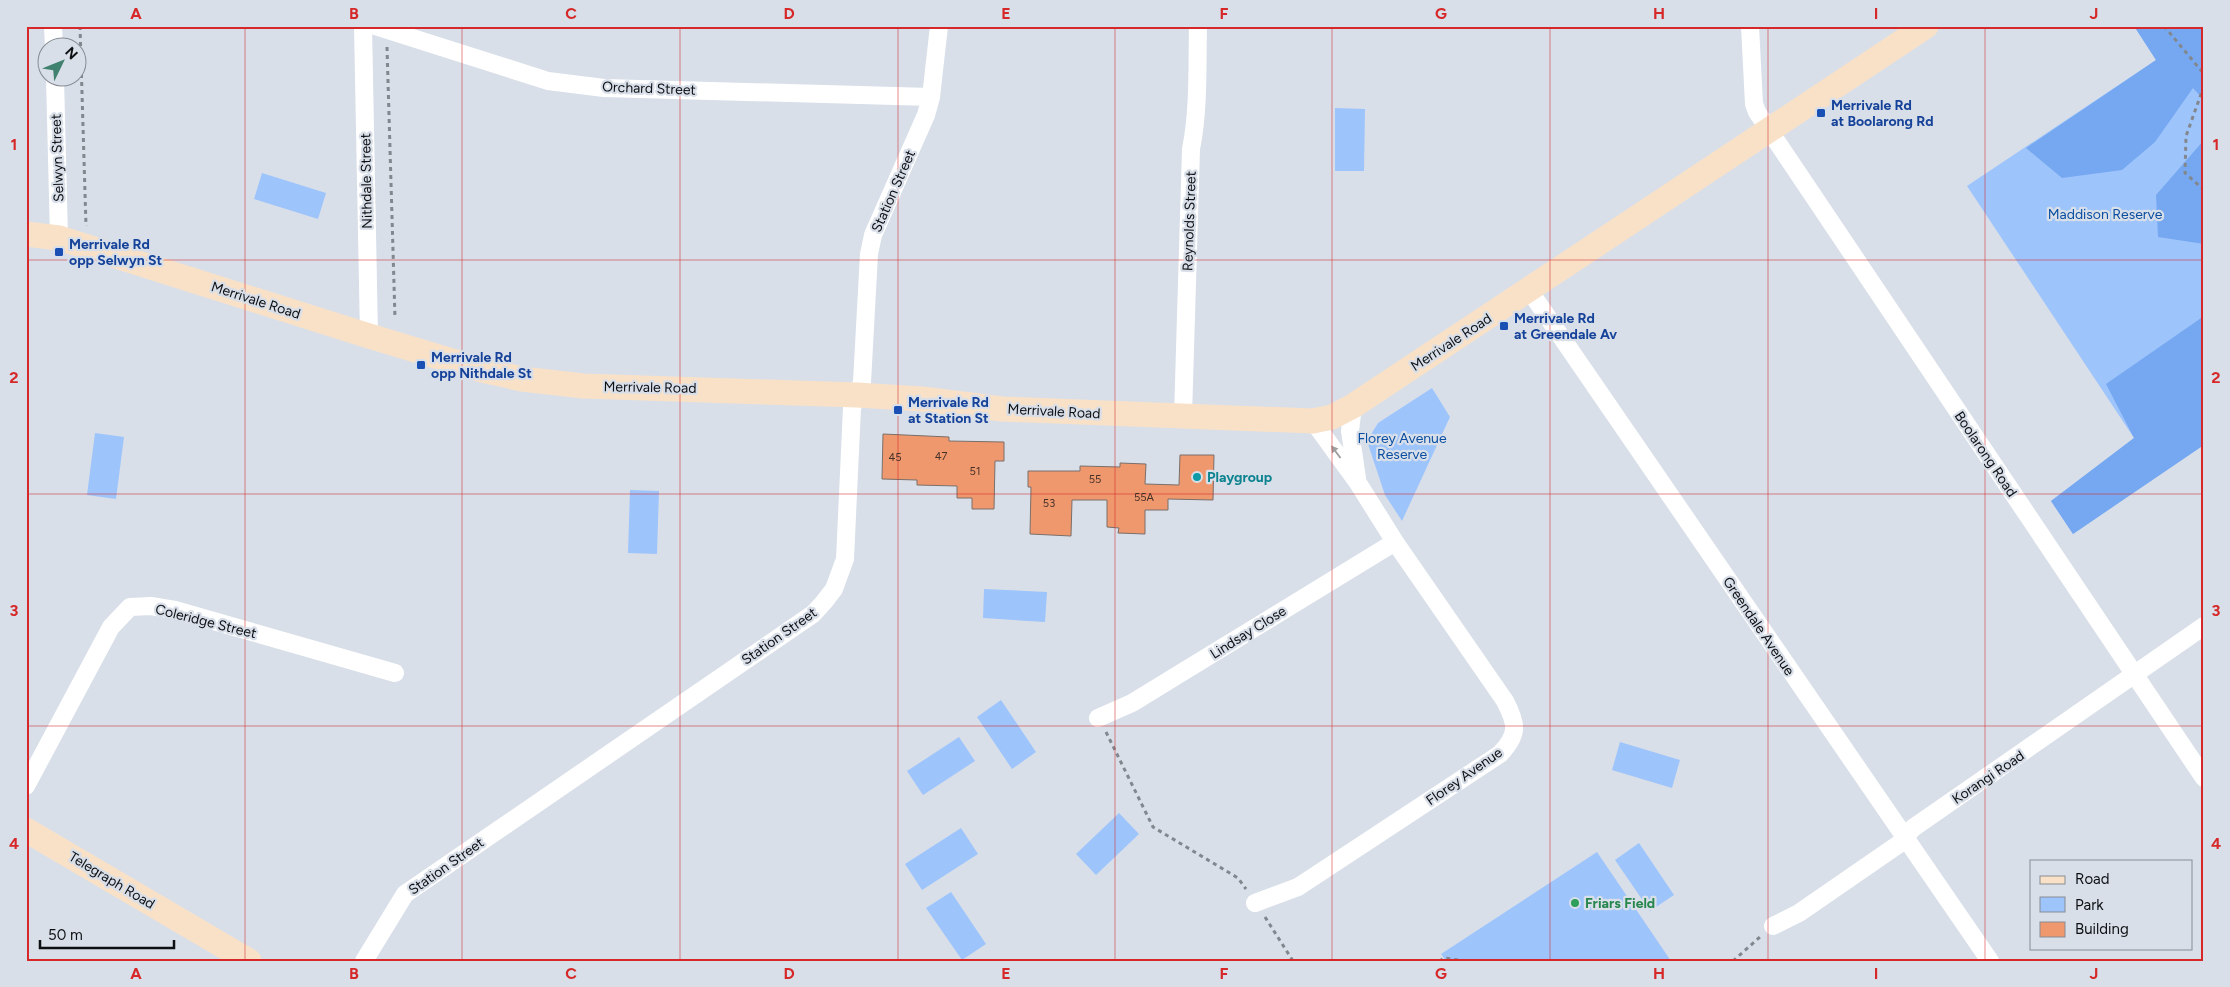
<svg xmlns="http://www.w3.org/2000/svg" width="2230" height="987" viewBox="0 0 2230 987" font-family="Figtree,sans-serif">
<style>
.green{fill:#9ec4fc}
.forest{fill:#75a8f0}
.building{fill:#ef986d;stroke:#7a6f6a}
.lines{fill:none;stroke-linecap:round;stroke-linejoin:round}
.path{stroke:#82878e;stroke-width:3;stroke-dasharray:4 4;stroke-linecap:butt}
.street{stroke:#fff;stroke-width:18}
.secondary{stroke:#f9e1c8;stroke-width:25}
.oneway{fill:#9e9fa0}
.grid{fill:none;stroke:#d62828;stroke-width:1;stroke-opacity:0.55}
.transit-dot{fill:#1a4fb4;stroke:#d8dfe9;stroke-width:2}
.culture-dot{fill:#0f9aa8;stroke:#d8dfe9;stroke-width:2}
.leisure-dot{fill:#2e9e5b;stroke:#d8dfe9;stroke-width:2}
.labels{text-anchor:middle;stroke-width:4.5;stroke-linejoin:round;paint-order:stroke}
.number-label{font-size:11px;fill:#463129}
.street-label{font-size:14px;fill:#0d0f12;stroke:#d8dfe9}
.transit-label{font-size:14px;font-weight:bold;fill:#164399;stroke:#d8dfe9;text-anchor:start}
.park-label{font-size:14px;fill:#0a4ea1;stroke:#d8dfe9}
.culture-label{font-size:14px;font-weight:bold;fill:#0d838f;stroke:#d8dfe9;text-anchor:start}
.leisure-label{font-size:14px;font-weight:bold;fill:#27864d;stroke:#d8dfe9;text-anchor:start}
.neatline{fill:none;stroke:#d62828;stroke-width:2}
.grid-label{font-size:16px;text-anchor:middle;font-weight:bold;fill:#d62828}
</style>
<rect width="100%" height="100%" fill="#d8dfe9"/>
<path class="green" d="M2134 26H2204V444L2073 534 2051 501 2134 438 1967 186 2156 60Z
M1335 108 1365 109 1364 171H1335Z
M262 173 326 193 318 219 254 199Z
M1432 388 1450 417 1402 521 1385 495 1367 441 1378 423Z
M95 433 124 437 116 499 87 495Z
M630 490 659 491 657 554 628 553Z
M984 589 1047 592 1045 622 983 618Z
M1001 700 1036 752 1012 769 977 717Z
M959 737 975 761 923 795 907 771Z
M1620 742 1680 760 1672 788 1612 770Z
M1119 813 1139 834 1096 875 1076 854Z
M961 828 978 854 922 890 905 864Z
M1639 843 1674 895 1650 911 1615 860Z
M1597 852 1671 961H1446L1441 954Z
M951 892 986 944 962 960 926 908Z"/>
<path class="forest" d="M2134 26H2204V100L2193 88 2155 142 2122 170 2062 178 2026 148 2156 60Z
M2204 140V244L2158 237 2156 195Z
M2204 316V445L2073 534 2051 501 2134 438 2106 384Z"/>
<path class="building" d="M883 434 949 437V441L1004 442V461H995L994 509H972V498H957V486L917 485V480L882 479Z
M1180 455H1214L1213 500 1168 499V510H1145V534L1118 533 1119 528 1107 527V500H1072L1071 536 1030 534 1031 487H1028V471H1080V466L1120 467V463L1146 464 1145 484 1179 485Z"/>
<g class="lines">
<path class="path" d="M80 26 86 226
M2164 26 2204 74
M387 47 395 318
M2204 86 2186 136 2185 173 2204 190
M1106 732 1153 827 1238 878 1246 889
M1265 917 1293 961
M1439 961 1445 958 1465 961
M1733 961 1761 936"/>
<path class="street" d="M53 26 54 48
M363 26 369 336
M375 26 548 81 604 88 931 97
M1750 26 1754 104 1757 112 2204 778
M55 78 59 238
M1529 290 1990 961
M1353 406 1350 431 1357 478
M1183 416 1191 149C1199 109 1197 67 1198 26
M1098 718 1132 703 1395 542
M26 786 111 627 130 607 151 606 175 610 395 673
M1255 903 1298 887 1500 754C1519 734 1517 724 1505 701L1395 542 1358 483 1313 421
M1773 926 1799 913 1899 844 1913 828 2204 626
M364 961 405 894 813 614 824 602 834 589 845 559 852 408 862 382 869 254 873 235 926 115 931 97 939 26"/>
<path class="secondary" d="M26 234 59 238 369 336 482 370 522 379 583 386 857 395 922 399 1002 409 1313 421 1332 417 1353 406 1926 26
M26 830 249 961"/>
</g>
<defs><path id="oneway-solid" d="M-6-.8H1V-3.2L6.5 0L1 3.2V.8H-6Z" transform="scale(1.25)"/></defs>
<use class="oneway" href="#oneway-solid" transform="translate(1336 452) rotate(-127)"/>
<path class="grid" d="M245 26V961M462 26V961M680 26V961M898 26V961M1115 26V961M1332 26V961M1550 26V961M1768 26V961M1985 26V961M26 260H2204M26 494H2204M26 726H2204"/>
<g class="transit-dot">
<rect x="1816" y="108" width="10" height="10" rx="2.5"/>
<rect x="54" y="247" width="10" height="10" rx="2.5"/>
<rect x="1499" y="321" width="10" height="10" rx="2.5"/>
<rect x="416" y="360" width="10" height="10" rx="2.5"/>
<rect x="893" y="405" width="10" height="10" rx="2.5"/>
</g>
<circle class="culture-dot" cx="1197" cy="477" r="5"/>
<circle class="leisure-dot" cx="1575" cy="903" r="5"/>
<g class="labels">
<g class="number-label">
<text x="941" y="460">47</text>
<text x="895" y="461">45</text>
<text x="975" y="475">51</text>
<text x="1095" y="483">55</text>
<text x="1144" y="501">55A</text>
<text x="1049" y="507">53</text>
</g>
<g class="street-label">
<text transform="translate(649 88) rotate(2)" y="5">Orchard Street</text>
<text transform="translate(57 158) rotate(-92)" y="5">Selwyn Street</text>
<text transform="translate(366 181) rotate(-91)" y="5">Nithdale Street</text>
<text transform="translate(893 191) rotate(-66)" y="5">Station Street</text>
<text transform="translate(1189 221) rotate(-88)" y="5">Reynolds Street</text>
<text transform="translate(256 300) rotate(18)" y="5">Merrivale Road</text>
<text transform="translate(1451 342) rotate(-33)" y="5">Merrivale Road</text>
<text transform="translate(650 387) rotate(1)" y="5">Merrivale Road</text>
<text transform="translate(1054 411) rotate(3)" y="5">Merrivale Road</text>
<text transform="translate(1986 454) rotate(56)" y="5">Boolarong Road</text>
<text transform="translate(206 621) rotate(14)" y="5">Coleridge Street</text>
<text transform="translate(1759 626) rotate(56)" y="5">Greendale Avenue</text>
<text transform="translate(1248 632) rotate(-32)" y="5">Lindsay Close</text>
<text transform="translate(779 636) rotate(-35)" y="5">Station Street</text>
<text transform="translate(1464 776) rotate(-35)" y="5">Florey Avenue</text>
<text transform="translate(1988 777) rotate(-34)" y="5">Korangi Road</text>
<text transform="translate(446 866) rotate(-35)" y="5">Station Street</text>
<text transform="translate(112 880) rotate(31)" y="5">Telegraph Road</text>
</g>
<g class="transit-label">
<text x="1831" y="110">Merrivale Rd<tspan x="1831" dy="16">at Boolarong Rd</tspan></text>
<text x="69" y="249">Merrivale Rd<tspan x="69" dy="16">opp Selwyn St</tspan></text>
<text x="1514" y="323">Merrivale Rd<tspan x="1514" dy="16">at Greendale Av</tspan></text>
<text x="431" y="362">Merrivale Rd<tspan x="431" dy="16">opp Nithdale St</tspan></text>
<text x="908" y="407">Merrivale Rd<tspan x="908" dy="16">at Station St</tspan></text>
</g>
<g class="park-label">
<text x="2105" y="219">Maddison Reserve</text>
<text x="1402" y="443">Florey Avenue<tspan x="1402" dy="16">Reserve</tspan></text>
</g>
<g class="culture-label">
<text x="1207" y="482">Playgroup</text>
</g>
<g class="leisure-label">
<text x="1585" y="908">Friars Field</text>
</g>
</g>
<rect width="2230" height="987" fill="none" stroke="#d8dfe9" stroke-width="55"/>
<rect x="2030" y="860" width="162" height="90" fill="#d8dfe9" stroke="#878c93"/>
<rect x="2040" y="876" width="25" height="8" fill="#f9e1c8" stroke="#878c93"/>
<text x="2075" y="884" font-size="15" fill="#0d0f12">Road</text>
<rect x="2040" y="897" width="25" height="15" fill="#9ec4fc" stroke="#878c93"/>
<text x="2075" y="910" font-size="15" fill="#0d0f12">Park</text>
<rect x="2040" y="922" width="25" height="15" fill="#ef986d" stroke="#878c93"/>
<text x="2075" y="934" font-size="15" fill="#0d0f12">Building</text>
<g transform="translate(62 62) rotate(47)"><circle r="24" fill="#d8dfe9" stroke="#878c93"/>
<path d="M0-4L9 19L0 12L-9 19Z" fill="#41816f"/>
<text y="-8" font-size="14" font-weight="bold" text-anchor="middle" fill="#0d0f12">N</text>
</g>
<path d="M40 940v8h134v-8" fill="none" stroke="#0d0f12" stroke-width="2.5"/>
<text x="48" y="940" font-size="15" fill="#0d0f12" stroke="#d8dfe9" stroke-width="4" paint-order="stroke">50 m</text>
<rect x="28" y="28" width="2174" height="932" class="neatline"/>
<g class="grid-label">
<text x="136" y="19">A</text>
<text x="354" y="19">B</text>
<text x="571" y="19">C</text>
<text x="789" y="19">D</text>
<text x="1006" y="19">E</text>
<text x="1224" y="19">F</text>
<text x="1441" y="19">G</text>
<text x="1659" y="19">H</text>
<text x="1876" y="19">I</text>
<text x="2094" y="19">J</text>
<text x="14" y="150">1</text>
<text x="2216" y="150">1</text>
<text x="14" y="383">2</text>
<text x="2216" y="383">2</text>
<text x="14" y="616">3</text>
<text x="2216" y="616">3</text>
<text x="14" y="849">4</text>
<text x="2216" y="849">4</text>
<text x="136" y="979">A</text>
<text x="354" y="979">B</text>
<text x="571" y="979">C</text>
<text x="789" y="979">D</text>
<text x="1006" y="979">E</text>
<text x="1224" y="979">F</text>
<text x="1441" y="979">G</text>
<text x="1659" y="979">H</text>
<text x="1876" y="979">I</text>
<text x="2094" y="979">J</text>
</g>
</svg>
